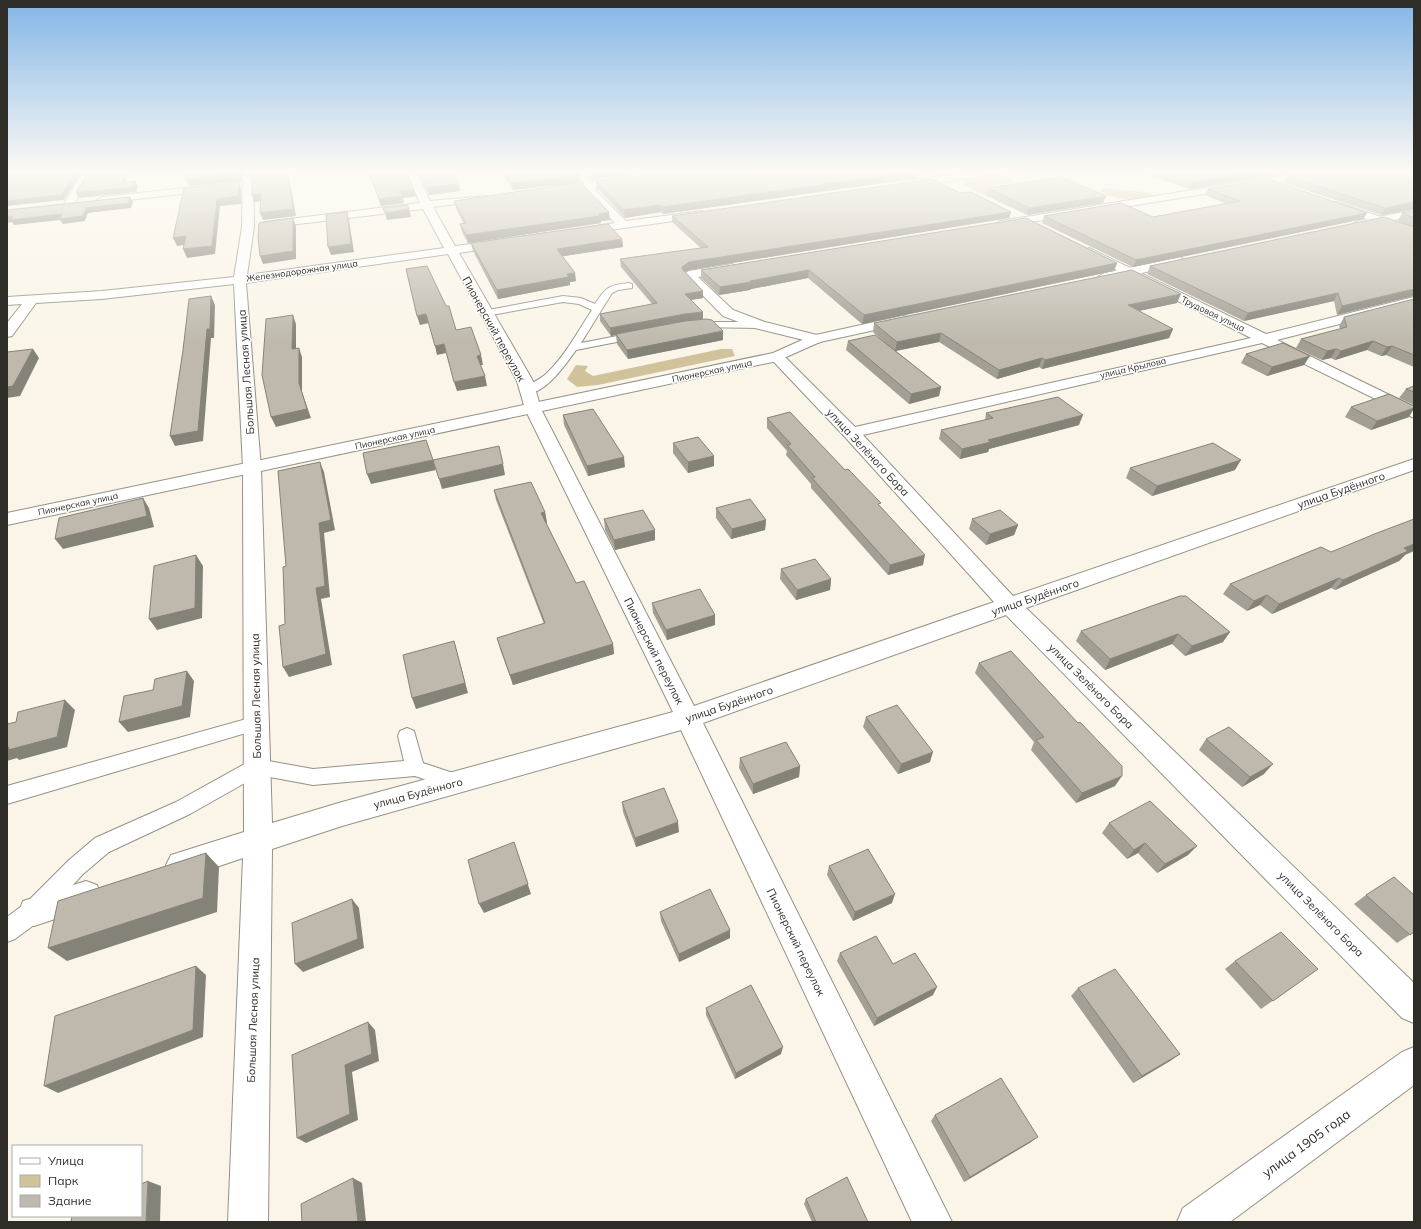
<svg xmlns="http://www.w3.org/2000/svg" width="1421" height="1229" viewBox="0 0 1421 1229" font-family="Mulish,sans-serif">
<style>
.green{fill:#d0c39c}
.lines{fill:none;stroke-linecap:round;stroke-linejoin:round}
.service-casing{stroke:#959185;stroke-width:2}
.minor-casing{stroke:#959185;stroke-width:2}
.tertiary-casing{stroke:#959185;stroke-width:2}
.service{fill:#fff;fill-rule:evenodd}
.minor{fill:#fff;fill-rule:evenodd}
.tertiary{fill:#fff;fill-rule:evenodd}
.wall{fill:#a39f94}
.shaded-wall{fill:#858278}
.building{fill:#beb9ac;stroke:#858278}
.labels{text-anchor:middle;stroke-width:3;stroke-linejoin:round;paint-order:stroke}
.far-street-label{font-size:9px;fill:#2f2d28;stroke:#fff}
.street-label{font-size:11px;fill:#2f2d28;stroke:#fff}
.near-street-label{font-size:13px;fill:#2f2d28;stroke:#fff}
</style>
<rect width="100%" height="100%" fill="#faf5e8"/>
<path class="green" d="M1000 176 1012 179 1013 182 992 186 991 189 1014 207H1009L964 185V182L971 179Z
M1102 188 1144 192 1155 196C1137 199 1115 202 1100 191Z
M721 349H732L735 356 598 385 577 387 567 379 576 365 588 366 585 371 593 376Z"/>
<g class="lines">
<defs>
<path id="service" d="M629 283 632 284V288L618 290 612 293 581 343 638 332 642 333 643 335 642 337 576 350C566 364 543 398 523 393L521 391C525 386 540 380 547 373 565 356 578 331 592 310L579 304 563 302 486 316 481 313 483 311 563 296 581 298 595 304C606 287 609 285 629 283Z
M696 322H760L765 325 760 328 692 327 691 325 692 323Z
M257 716 263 718 266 723 263 728 7 804V786Z
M407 728 414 731 423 763 462 776 465 782 462 788 455 790 415 776 313 785 259 775 190 814 109 852 83 874 42 919 15 939 7 942V917L26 903 69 860 95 838 176 802 250 761 257 759 313 769 404 761 398 736 400 731Z"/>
<path id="minor" d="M83 171H93L73 206H65L64 204Z
M243 171H253L254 227 247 275 444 248 423 209 265 228 259 225 265 222 420 203 406 171H416L430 201 487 196 488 198 487 200 483 201 433 207 455 246 502 240 508 243 502 246 459 253 533 381 541 409 694 706 994 602 845 437 772 360 770 357 772 354H782L855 427 1251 338 1085 254 1083 252 1089 248 1266 334 1414 297V305L1277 340 1414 407V418L1262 343 863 435 1013 596 1414 459V470L1026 608 1414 983V1023L1402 1018 1006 615 703 723 952 1222H912L681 730 342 826 272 849 268 1222H228L243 858 181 879 171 875 166 865 171 855 244 832 243 468 234 284 102 299 36 303 12 336 7 337V323L22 304 7 305V297L102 291 234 277 242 227ZM448 254 517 381 525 409 673 712 342 802 272 823 261 468 246 283Z
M572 171H582L593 181 629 178 631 180 629 182 596 187 595 190 626 221 702 211 707 214 702 217 581 234 577 233 575 231 577 229 615 223 586 192 585 188 551 191 550 189 551 187 583 182Z
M980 171H1005L1000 174 906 187 901 184 906 181Z
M1310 171H1332L1327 174 1000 227 995 224 1000 221Z
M213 185 217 186 218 188 217 190 102 203 97 200 102 197Z
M1336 202 1414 228V235L1332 207 1331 205 1332 203Z
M732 264 738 268 736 271 698 277 733 310 765 322 821 336 823 339 821 342 816 343 755 328 723 316 683 275 689 271Z
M86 881 97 885 101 895 97 905 34 926 23 921 19 911 23 901Z
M1414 1047V1085L1230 1222H1177L1183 1208 1402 1052Z"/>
<path id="tertiary" d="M1414 210V216L1358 227 1353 224 1358 221Z
M1180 257 1186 261 1184 264 1104 281 1098 277 1104 273Z
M902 316 907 317 909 320 907 323 820 342 777 361 7 525V513L773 353 811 336Z"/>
</defs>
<use href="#service" class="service-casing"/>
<use href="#minor" class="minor-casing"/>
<use href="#tertiary" class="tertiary-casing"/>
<use href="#service" class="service"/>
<use href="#minor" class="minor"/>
<use href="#tertiary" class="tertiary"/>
</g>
<path class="wall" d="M368 171H406L414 189 416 196 403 198 404 203 381 206Z
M418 171H451L459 184 460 191 429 195Z
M501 171H575L579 175 580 182 513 190Z
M584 171H667L594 179Z
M1148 171H1302L1189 189 1147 174Z
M1414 171V209L1381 215 1284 183 1287 176Z
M918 178 663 214 661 212 625 218 597 188 596 181Z
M584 186 610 220 601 221V223L468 243 462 232 460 224H464L456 208 454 201Z
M988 188 1103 203 1027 215 986 195Z
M1208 189 1367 213 1363 219 1133 267 1042 223 1044 216 1153 217 1227 204 1205 195Z
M960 193 1011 212 1009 218 689 270 685 272 703 291V298L691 300 703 320 723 340 628 359 617 344 616 335 611 336 600 321V314L652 304 621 267 620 259 701 248 672 222V216Z
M1414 211V227L1398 221 1402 213Z
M1414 227 1337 315 1334 301 1244 321 1147 274 1150 266Z
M622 239 623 247 563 256 576 281 570 282V285L498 299 473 251 471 243Z
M1117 263 1114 271 862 324 808 278 751 289 750 290 719 295 701 278V270Z
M1414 299V367L1386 355 1381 356 1367 350 1335 360 1331 358 1322 360 1296 348 1301 339 1340 329 1339 326 1344 317Z
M1177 303 1139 311 1173 329 1169 338 1042 369 1039 367 997 379 939 342 896 351 941 387 939 396 909 404 846 350 848 341 887 345 873 332 874 323Z
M1246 354 1304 365 1267 376 1241 363Z
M1414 386V405L1399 398 1406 389Z
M1351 407 1409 417 1371 430 1345 417Z
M986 413 1079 425 989 449 988 452 960 459 939 439 941 430 985 420Z
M563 415 625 467 588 476 564 425Z
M767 418 880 507 923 565 888 575 811 488V484L786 455 787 451 767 428Z
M673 443 714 466 688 473 673 453Z
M1130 468 1235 470 1152 496 1126 478Z
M494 490 545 512 547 523H546L576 583 613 644 614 654 513 685 500 649 497 638 544 624 496 500Z
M716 508 766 520 765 530 731 539 716 518Z
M604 519 655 540 615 550 605 530Z
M972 519 1018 525 1014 535 986 545 969 529Z
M1331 552 1405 555 1399 561 1335 590 1331 588 1272 614 1260 605 1247 611 1223 594 1230 584Z
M781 569 831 579 830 590 796 600 780 579Z
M1180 596 1223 642 1185 656 1172 644 1105 670 1076 641 1081 631Z
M652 603 715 615V625L667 640 653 613Z
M979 663 1115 786 1076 803 1031 750 1034 742 975 673Z
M866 717 930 762 898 774 863 727Z
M1206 739 1264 774 1242 787 1199 750Z
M740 758 800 766 799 777 753 794 739 768Z
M622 802 679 832 636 847 623 812Z
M1109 823 1188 855 1157 873 1138 853 1127 859 1102 833Z
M829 866 892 903 853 921 827 875Z
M1366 895 1414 932 1397 943 1354 904Z
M660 912 730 938 679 962 661 921Z
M840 953 893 964 933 995 874 1026 837 961Z
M1235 961 1318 969 1261 1009 1225 969Z
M1078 988 1180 1054 1170 1061 1133 1083 1071 996Z
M706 1008 781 1054 735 1079 706 1015Z
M935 1115 1031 1142 964 1182 931 1121Z
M806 1199 868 1222H812L804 1204Z"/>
<path class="shaded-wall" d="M77 171H82L64 200 7 206V201Z
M126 171H129L124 188 122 183Z
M239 171H242V181L189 186 186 179Z
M287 171H288L296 216 263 220 260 213Z
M606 171H667L594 179 593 172Z
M919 171 918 178 663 214 662 207Z
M1262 171H1302L1189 189 1191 182Z
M579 175 580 182 513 190 512 183Z
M135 181 138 186 136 192 79 198 76 193Z
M239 182 241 190V204L220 206 215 254 187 258 183 249 217 199Z
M459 184 460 191 429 195 427 187Z
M414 189 416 196 403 198 404 203 381 206 379 199 399 191Z
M261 193 264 201 254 202 252 195Z
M1106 196 1103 203 1027 215 1029 208Z
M130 197 133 202 131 208 88 213 85 221 63 224 60 220 14 225 12 222 7 223V217L62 214Z
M1414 202V209L1381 215 1385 208Z
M660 205 661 212 625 218 624 210Z
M409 209 411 217 387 220 385 213Z
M347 212 349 220 354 252 331 255 328 247Z
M609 212 610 220 601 221V223L468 243 466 235Z
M1011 212 1009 218 689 270 682 274V267L689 262Z
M1367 213 1363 219 1133 267 1136 260Z
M293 218 296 226V259L263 264 260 256Z
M186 236 190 244 177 246 173 238Z
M622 239 623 247 558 257 557 249Z
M1117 263 1114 271 862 324 864 315Z
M809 270 808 278 751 289 750 290 719 295 720 287 750 281Z
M575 273 576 281 570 282V285L498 299 497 290Z
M1414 289V296L1337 315 1342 306Z
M703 291V298L685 301V294Z
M1338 293 1334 301 1244 321 1248 313Z
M1181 294 1177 303 1124 314 1128 305Z
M211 296 215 305 214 338H211L203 441 175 446 170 436 207 329Z
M703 312V320L685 322 611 336 610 328 685 314Z
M426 314 429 323 420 325 417 316Z
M293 315 296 324V358L292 349Z
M1173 329 1169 338 1042 369 1045 360Z
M723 331V340L628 359 627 350Z
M941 333 939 342 895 351 897 342Z
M1373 341 1367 350 1335 360 1341 351Z
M444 344 446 353 437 355 435 346Z
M1392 346 1386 355 1381 356 1387 347Z
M299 348 302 357V392L311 418 276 427 271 417 299 383Z
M33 349 39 358 20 396 7 398V387Z
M1336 349 1331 358 1322 360 1327 351Z
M481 355 483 365H479L477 356Z
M1310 356 1304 365 1267 376 1272 367Z
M1042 358 1039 367 997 379 999 370Z
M485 376 487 386 457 391 454 382Z
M941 387 939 396 909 404 911 394Z
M1414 408V409L1409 417 1371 430 1377 421Z
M1083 415 1079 425 989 449 988 452 960 459 962 449 988 440Z
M714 456V466L688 473V462Z
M624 457 625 467 588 476 587 466Z
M433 460 436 470 371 484 367 474Z
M1241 460 1235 470 1152 496 1157 486Z
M320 462 324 472 335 530 324 533 330 597 321 599 332 665 289 677 283 667 319 523Z
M503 464 505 475 442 489 439 479Z
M143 498 149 508 154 527 63 549 55 539Z
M545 512 547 523 543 524 541 513Z
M766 520 765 530 731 539 732 529Z
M1018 525 1014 535 986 545 990 534Z
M655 530V540L615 550 614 540Z
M1414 544V551L1405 555 1399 561 1335 590 1343 580 1404 548Z
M196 555 203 566 202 618 157 630 149 619Z
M925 555 923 565 888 575 890 565Z
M1339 578 1331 588 1272 614 1279 604Z
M831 579 830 590 796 600 797 590Z
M1267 595 1260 605 1247 611 1254 601Z
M715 615V625L667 640 666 630Z
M1230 632 1223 642 1185 656 1192 646Z
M1178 634 1172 644 1105 670 1110 659Z
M454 641 457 652 468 693 416 709 412 698Z
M613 644 614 654 513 685 510 675Z
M187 671 194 681 190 717 128 732 119 722Z
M65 700 75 710 67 747 19 760 17 758 7 761V748Z
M933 752 930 762 898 774 901 764Z
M1273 764 1264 774 1242 787 1250 777Z
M800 766 799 777 753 794V784Z
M1122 776 1115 786 1076 803 1082 793Z
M678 822 679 832 636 847 635 838Z
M514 842 531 894 484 913 479 904Z
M1145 843 1138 853 1127 859 1134 850Z
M1197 846 1188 855 1157 873 1165 864Z
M206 853 219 867 217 912 67 961 48 948Z
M895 894 892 903 853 921 855 912Z
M352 899 359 908 364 948 303 972 295 964Z
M730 930V938L679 962V954Z
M196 966 206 975 203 1037 58 1093 44 1086Z
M937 987 933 995 874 1026 877 1018Z
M368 1022 375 1030 379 1061 352 1072 358 1120 306 1143 297 1138 345 1065Z
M783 1047 781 1054 735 1079 736 1073Z
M1180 1054 1170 1061 1133 1083 1142 1076Z
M1038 1137 1031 1142 964 1182 970 1177Z
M353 1178 362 1183 366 1222H358Z
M148 1181 161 1186 160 1222H146Z"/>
<path class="building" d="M7 171H77L61 195 7 201Z
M89 171H126L122 183 135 181 133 187 76 193Z
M200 171H239V173L186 179 187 172Z
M252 171H287L293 209 260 213 261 193 252 195Z
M369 171H406L414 189 399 191 402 196 379 199Z
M419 171H451L459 184 427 187Z
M504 171H575L579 175 512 183Z
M591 171H606L593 172Z
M682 171H919L662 207 660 205 624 210 596 181Z
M1161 171H1262L1191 182Z
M1317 171H1414V202L1385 208 1287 176Z
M1061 177 1106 196 1029 208 988 188Z
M932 179 960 193 971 192 1011 212 689 262 682 267V269L703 291 685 294 703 312 685 314 610 328 600 314 657 303 620 259 708 247 672 216Z
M1268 179 1367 213 1136 260 1044 216 1121 203 1153 217 1240 201 1208 189Z
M239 182 238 196 217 199 212 246 183 249 186 236 173 238 184 188Z
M583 182 584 186 609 212 599 214 600 216 466 235 460 224 466 223 454 201Z
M130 197 128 203 86 208 83 216 60 219 62 214 11 220 13 216 7 217V210Z
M407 205 409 209 385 213 383 208Z
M1414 211V218L1402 213Z
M347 212 351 244 328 247 326 214Z
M1384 217 1414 227V289L1342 306 1338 293 1248 313 1150 266Z
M293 218V251L260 256 258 237 259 223Z
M1026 218 1117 263 864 315 809 270 750 281 751 282 720 287 701 270Z
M608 224 622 239 557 249 575 273 567 274 569 277 497 290 471 243Z
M427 266 446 306H449L456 330 471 327 481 355 477 356 485 376 454 382 444 344 435 346 426 314 417 316 406 269Z
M1132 270 1181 294 1128 305 1173 329 1045 360 1042 358 999 370 941 333 897 342 874 323Z
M211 296 210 329H207L198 431 170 436 183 350 189 299Z
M1414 299V355L1392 346 1387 347 1373 341 1341 351 1336 349 1327 351 1301 339 1347 327 1344 317Z
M293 315 292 349 299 348V383L307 409 271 417 262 375 266 319Z
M706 319 712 320 723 331 627 350 616 334 685 321Z
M875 335 941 387 911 394 848 341Z
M1283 343 1310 356 1272 367 1246 354Z
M33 349 13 386 7 387V352Z
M1414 386V392L1406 389Z
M1389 394 1414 406V408L1377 421 1351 407Z
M1058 397 1083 415 988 440 991 442 962 449 941 430 993 418 986 413Z
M593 409 624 457 587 466 563 415Z
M790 412 845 470 848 469 881 503 878 504 925 555 890 565 812 478 815 477 787 445 791 444 767 418Z
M698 437 714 456 688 462 673 443Z
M426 440 433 460 367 474 363 453Z
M1213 443 1241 460 1157 486 1130 468Z
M499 446 503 464 439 479 433 460Z
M320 462 331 520 319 523 325 586 316 588 326 654 283 667 279 626 285 624 283 567 286 566 278 471Z
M531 482 545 512 541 513 576 583 584 581 613 644 510 675 497 638 545 623 494 490Z
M143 498 147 516 55 539 59 518Z
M750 499 766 520 732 529 716 508Z
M643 510 655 530 614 540 604 519Z
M1000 510 1018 525 990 534 972 519Z
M1414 519V544L1404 548 1408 551 1343 580 1339 578 1279 604 1267 595 1254 601 1230 584 1321 547 1331 552 1377 533Z
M196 555 195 608 149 619 154 566Z
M815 559 831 579 797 590 781 569Z
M700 589 715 615 666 630 652 603Z
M1180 596H1186L1230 632 1192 646 1178 634 1110 659 1081 631Z
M454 641 465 683 412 698 403 655Z
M1011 651 1078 723 1080 722 1122 766V776L1082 793 1036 740 1044 737 979 663Z
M187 671 182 706 119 722 124 696 153 690 155 679Z
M65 700 57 737 8 750 9 747 7 748V724L16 722 18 712Z
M897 705 933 752 901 764 866 717Z
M1229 727 1273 764 1250 777 1206 739Z
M786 742 800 766 753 784 740 758Z
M664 788 678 822 635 838 622 802Z
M1150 801 1197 846 1165 864 1145 843 1134 850 1109 823Z
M514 842 528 884 479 904 468 860Z
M868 849 895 894 855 912 829 866Z
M206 853 203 898 48 948 58 901Z
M1394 877 1414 895V932L1410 935 1366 895Z
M710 889 730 930 679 954 660 912Z
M352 899 358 939 295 964 292 923Z
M1281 932 1318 969 1273 1001 1235 961Z
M876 936 893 964 915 953 937 987 877 1018 840 953Z
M196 966 193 1030 44 1086 55 1016Z
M1115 969 1180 1054 1142 1076 1078 988Z
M751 985 783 1047 736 1073 706 1008Z
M368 1022 372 1054 345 1065 350 1114 297 1138 292 1055Z
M1001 1078 1038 1137 970 1177 935 1115Z
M847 1177 868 1222H816L806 1199Z
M353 1178 358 1222H302L301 1204Z
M148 1181 146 1222H71L72 1216H141V1184Z"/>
<linearGradient id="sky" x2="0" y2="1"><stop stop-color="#83b5e6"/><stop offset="0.5" stop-color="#fdfaf5"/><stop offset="1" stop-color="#fdfaf5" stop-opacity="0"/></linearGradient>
<rect width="1421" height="343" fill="url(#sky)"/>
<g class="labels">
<g class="far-street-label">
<text transform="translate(302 271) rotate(-8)" y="3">Железнодорожная улица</text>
<text transform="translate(1213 314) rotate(26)" y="3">Трудовая улица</text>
<text transform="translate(1133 368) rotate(-13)" y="3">улица Крылова</text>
<text transform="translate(712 371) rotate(-12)" y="3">Пионерская улица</text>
<text transform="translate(395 438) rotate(-12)" y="3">Пионерская улица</text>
<text transform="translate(78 504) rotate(-12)" y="3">Пионерская улица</text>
</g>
<g class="street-label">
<text transform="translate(494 329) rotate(61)" y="4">Пионерский переулок</text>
<text transform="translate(246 372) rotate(-94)" y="4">Большая Лесная улица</text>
<text transform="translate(868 452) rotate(47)" y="4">улица Зелёного Бора</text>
<text transform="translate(1341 490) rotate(-19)" y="4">улица Будённого</text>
<text transform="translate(1035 597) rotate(-19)" y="4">улица Будённого</text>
<text transform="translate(654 651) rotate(63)" y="4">Пионерский переулок</text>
<text transform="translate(1091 686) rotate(45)" y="4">улица Зелёного Бора</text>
<text transform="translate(256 696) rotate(-91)" y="4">Большая Лесная улица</text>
<text transform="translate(729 704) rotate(-19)" y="4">улица Будённого</text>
<text transform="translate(418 793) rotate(-15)" y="4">улица Будённого</text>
<text transform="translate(1321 914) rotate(45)" y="4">улица Зелёного Бора</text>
<text transform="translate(796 942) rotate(64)" y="4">Пионерский переулок</text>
<text transform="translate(253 1020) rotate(-88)" y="4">Большая Лесная улица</text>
</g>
<g class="near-street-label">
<text transform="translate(1306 1143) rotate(-36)" y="5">улица 1905 года</text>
</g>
</g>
<rect width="1421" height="1229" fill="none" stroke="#2f2d28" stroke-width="16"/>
<rect x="12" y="1145" width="130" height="72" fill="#ffffff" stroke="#acaba9"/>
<rect x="20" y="1158" width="20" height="6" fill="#ffffff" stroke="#acaba9"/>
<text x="48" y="1165" font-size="12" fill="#2f2d28">Улица</text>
<rect x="20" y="1175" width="20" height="12" fill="#d0c39c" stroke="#acaba9"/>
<text x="48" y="1185" font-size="12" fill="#2f2d28">Парк</text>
<rect x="20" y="1195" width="20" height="12" fill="#beb9ac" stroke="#acaba9"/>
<text x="48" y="1205" font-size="12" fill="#2f2d28">Здание</text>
</svg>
